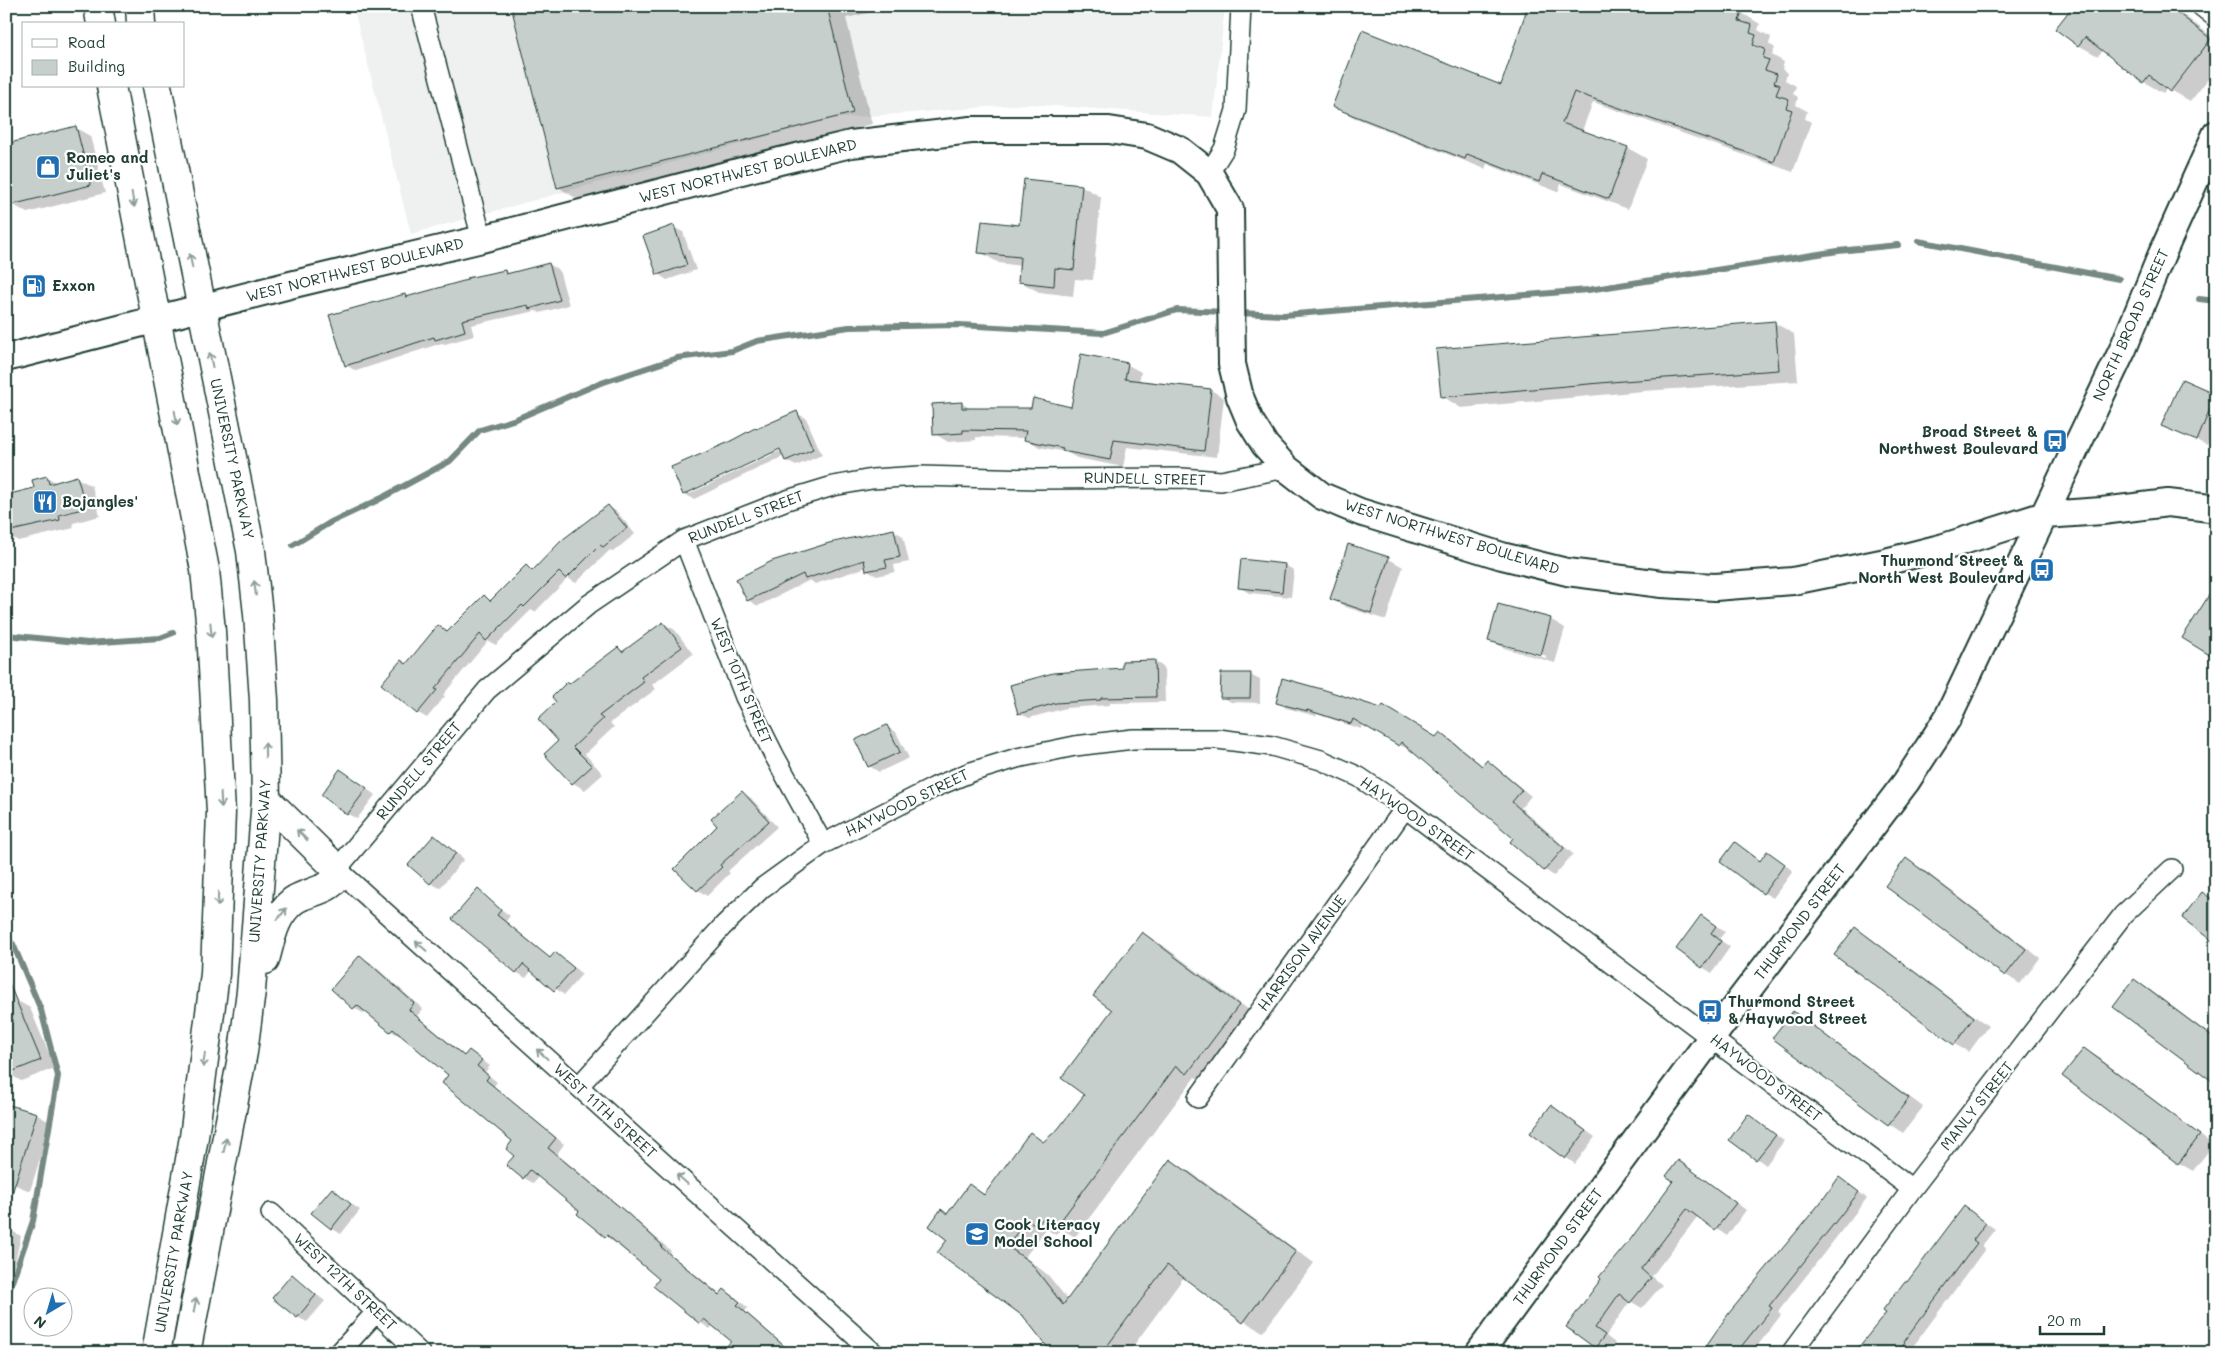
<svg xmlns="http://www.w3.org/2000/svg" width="2222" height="1359" viewBox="0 0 2222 1359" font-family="Mali,sans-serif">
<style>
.built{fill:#eef1f0}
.shadow{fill:#0003;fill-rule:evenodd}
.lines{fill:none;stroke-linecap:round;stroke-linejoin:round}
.stream{stroke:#758883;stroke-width:6}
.building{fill:#c7cfcc;stroke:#1f3d34}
.street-casing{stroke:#1f3d34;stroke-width:22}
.secondary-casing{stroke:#1f3d34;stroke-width:30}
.primary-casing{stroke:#1f3d34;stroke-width:31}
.street{stroke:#fff;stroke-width:19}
.secondary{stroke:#fff;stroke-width:26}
.primary{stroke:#fff;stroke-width:28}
.oneway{stroke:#8f9e9a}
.labels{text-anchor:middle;stroke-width:4.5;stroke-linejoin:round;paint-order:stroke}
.poi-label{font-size:15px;font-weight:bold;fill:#1f3d34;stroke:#fff;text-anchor:start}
.street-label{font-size:15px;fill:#1f3d34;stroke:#fff}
</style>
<rect width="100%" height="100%" fill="#fff"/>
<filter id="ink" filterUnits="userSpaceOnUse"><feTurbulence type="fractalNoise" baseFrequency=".02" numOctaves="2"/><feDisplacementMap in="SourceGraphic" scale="10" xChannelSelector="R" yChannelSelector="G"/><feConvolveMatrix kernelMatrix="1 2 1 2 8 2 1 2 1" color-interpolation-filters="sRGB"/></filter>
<g filter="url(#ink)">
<path class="built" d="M353 6H1225L1213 117 1026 104 831 119 411 234Z"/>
<path class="shadow" d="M513 6H899L846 18 872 124 577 199 558 187Z
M1518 6H1734L1742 11V13L1760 24 1758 30 1771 37 1769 44 1775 48 1772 55 1784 62 1782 69 1787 73 1785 80 1796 86 1793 94 1798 97 1796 105 1807 111 1805 119 1811 122 1793 172 1593 102 1582 131 1628 148 1647 159 1628 209 1561 184 1558 192 1487 164 1485 169 1353 117 1334 106 1502 87 1527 14 1517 9Z
M2075 6H2172L2216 40V69L2190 102 2167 88 2163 93 2144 82 2103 50 2098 56 2078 45Z
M76 128 90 136 105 193 27 213 12 204Z
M1082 186 1101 197 1093 280 1075 279 1073 296 1039 292 1019 281 1021 266 999 263 980 252Z
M673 227 683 232 696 270 667 280 658 274Z
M549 264 559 270 569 305 540 313 536 311 471 325 474 336 445 344 442 343 356 371 346 365 405 295 410 298 505 271 511 274Z
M1775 323 1794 334 1798 381 1643 391 1461 408 1442 396Z
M1082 356 1128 365 1141 372 1139 382 1211 390 1224 398 1217 457 1127 447 1123 467 1077 458 1066 452 1039 447 1026 438 976 437V440L948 442 935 434 961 403 971 409 1072 408Z
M2182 381 2216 395V424L2207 445 2172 430Z
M796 413 806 418 822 455 796 466 786 461 784 456 694 499 684 494 673 468 755 429 757 430ZM785 445 786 448 689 494V491Z
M47 477 57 483 77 478 92 486 100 516 73 523 74 528 18 541 6 534V496L35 489Z
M608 506 617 512 635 534 613 552 610 550 576 583 568 578 535 612 531 610 496 645 488 641 443 695 445 696 427 718 418 713 407 665 438 627 448 632 484 597 492 601 526 566 533 571Z
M894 531 903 536 909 562 894 565 895 572 877 576 867 571V567L815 584 810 580 758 606 748 600 738 579Z
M1349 545 1389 559 1403 567 1386 620 1346 607 1331 599Z
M1284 565 1294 570 1291 597 1249 593 1239 587Z
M1550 619 1565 628 1555 663 1504 648 1489 640ZM1503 644 1547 656 1546 658 1503 646Z
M663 623 675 630 693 654 652 685 656 689 610 723 614 727 585 754 603 774 585 790 573 783 546 754 560 741 558 702 569 685 618 648 625 652Z
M1155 662 1164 667 1165 702 1110 703V705L1066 708 1029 718 1019 713 1124 670Z
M1250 675 1260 680V703L1231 702 1222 697Z
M1283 680 1436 739 1441 733 1450 739 1483 766 1487 762 1496 767 1531 796 1521 808 1573 854 1554 876 1545 870 1512 842 1515 838 1410 748 1409 750 1362 723 1361 729 1317 714 1316 716 1286 708 1277 702Z
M887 727 896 732 909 758 879 772 869 766Z
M341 770 375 795 357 819 348 814Z
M742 792 751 798 777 827 728 871 730 873 707 896 698 890 719 826Z
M434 836 464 859 440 888 430 883Z
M1745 849 1761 861 1776 858 1793 871 1773 898 1764 893Z
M1906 860 1921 868 2040 958 2020 984 2006 975 1887 886Z
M478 891 510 916 506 921 551 959 556 953 582 974 564 995 532 970 526 978 516 972Z
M1711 922 1725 932 1719 939 1730 947 1712 973 1702 967Z
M1855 929 1869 937 1988 1026 1969 1052 1954 1044Z
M1142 933 1161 944 1257 1016 1207 1084 1195 1077 1075 1237 1061 1229 1056 1235 1046 1229 1025 1257 1048 1275 1068 1300 1170 1161 1189 1171 1314 1263 1263 1332 1244 1321 1184 1277 1128 1353H1053L1025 1316 949 1240 948 1214 969 1185 986 1195 1031 1134 1044 1142 1059 1130 1085 1095 1113 1010Z
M360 956 370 962 423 1009 417 1016 465 1056 469 1051 490 1066 485 1072 497 1082 494 1086 564 1144 557 1154 635 1219 671 1251 669 1253 721 1295 725 1290 734 1296 748 1308 745 1311 793 1353H723L733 1341 713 1325 710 1329 701 1323 660 1279 606 1236 581 1211 539 1176 533 1183 524 1178 516 1156 514 1141 450 1075 402 1035 400 1036 391 1031 366 1010 363 1013 354 1008 332 989Z
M2134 980 2149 989 2216 1039V1082Z
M16 1000 30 1008 55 1068 21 1081 7 1073Z
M1793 1012 1807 1021 1923 1107 1903 1133 1889 1124 1774 1038Z
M2084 1049 2098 1057 2213 1145 2193 1171 2179 1163Z
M1551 1106 1595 1137 1575 1164 1532 1133Z
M36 1114 51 1123 30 1191 6 1181Z
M1748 1115 1784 1141 1766 1165 1730 1139Z
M1679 1161 1746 1210 1727 1236 1698 1216 1652 1276 1662 1285 1642 1308 1630 1301 1606 1336 1615 1343 1608 1353H1606L1568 1327 1675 1181Z
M1848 1184 1867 1198 1778 1312 1781 1315 1752 1353H1702Z
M332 1190 360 1210 341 1234 331 1228Z
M1964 1208 1995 1229 1982 1246 1985 1249 1912 1348 1913 1349 1910 1353H1856Z
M6 1228 21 1236 7 1296H6Z
M292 1276 325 1301 307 1322 297 1317Z"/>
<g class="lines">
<path class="stream" d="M1918 241 2119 279
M2199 299 2216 301
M1237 313 1284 315 1588 290 1838 251 1898 245
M293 545 331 522 376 501 450 461 480 430 516 419 598 384 677 358 732 351 757 341 849 327 959 325 1103 333 1177 310 1227 312
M6 635 88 643 160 638 173 633
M6 938 13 944 41 1010 58 1076 33 1221 6 1299"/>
</g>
<path class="building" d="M511 6H827L853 113 557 188Z
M1528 6H1726L1742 12 1739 21 1752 25 1750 33 1756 35 1753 45 1765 49 1763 58 1769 60 1765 70 1777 74 1774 83 1780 85 1776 95 1789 99 1786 108 1792 110 1774 162 1574 92 1562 123 1628 147 1609 199 1542 174 1539 182 1467 154 1465 159 1332 107 1362 30 1501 85Z
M2073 6H2169L2211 39 2170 92 2149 75 2143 83 2085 37 2078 46 2055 29Z
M76 126 91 185 11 205 6 185V144Z
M1024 179 1082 185 1074 270 1055 268 1054 286 1018 282 1020 257 978 253 982 221 1019 225Z
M674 225 687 265 657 275 643 236Z
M549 263 560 300 529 309 528 305 462 320 465 331 435 340 434 337 345 366 329 315 405 294 406 297 467 280V278L505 270 506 274Z
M1775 321 1779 370 1623 381 1441 397 1436 349Z
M1081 354 1128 363 1125 379 1211 389 1204 451 1114 440 1110 460 1062 451 1063 448 1024 440 1026 431 963 430V433L933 435 932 404 962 402V408H1031L1033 398 1071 407Z
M2182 379 2216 394 2197 441 2161 426Z
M797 411 813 449 785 461 780 449 683 495 671 467 727 443 755 428 756 429Z
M47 476 49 484 77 476 86 508 59 515 60 520 6 532V495L34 488 32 480Z
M608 505 627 528 603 547 600 545 566 579 559 572 524 607 522 605 486 641 480 634 435 689 437 690 417 714 381 684 401 660 406 664 438 625 447 632 484 595 490 601 526 565 532 571 562 540Z
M894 529 900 557 885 560 887 567 866 571 864 560 805 579 803 574 747 601 736 579 772 561 829 543Z
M1348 544 1389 557 1371 613 1330 599Z
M1241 559 1285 564 1282 592 1238 588Z
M2216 584V659L2182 638Z
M1498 604 1551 618 1541 655 1488 641Z
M663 622 682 647 641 677 644 682 599 716 603 719 573 747 592 766 572 784 544 754 558 741 538 719 556 702 552 697 567 682 569 684 618 647 622 652Z
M1155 660 1156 697 1101 698V700L1056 703 1018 714 1010 685 1053 673 1122 668V661Z
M1221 673H1251L1250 698H1220Z
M1282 678 1325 690 1381 708 1383 705 1436 737 1440 732 1482 766 1487 760 1522 790 1512 802 1564 848 1544 871 1510 842 1513 838 1401 742 1399 746 1353 719 1351 724 1307 710V711L1276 703Z
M887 725 900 752 868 767 855 740Z
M340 769 367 788 347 815 321 795Z
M742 791 769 821 720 865 722 867 697 891 674 869 717 826 711 819Z
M434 835 456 853 430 884 408 865Z
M1735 842 1760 861 1767 851 1785 864 1763 894 1720 862Z
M1906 858 2026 949 2005 976 1885 886Z
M478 889 501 910 497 915 550 958 555 952 574 968 554 991 523 964 516 973 452 919Z
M2202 892 2216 902V944L2182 918Z
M1701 915 1716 926 1711 933 1721 941 1702 968 1676 949Z
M1855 927 1974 1017 1954 1045 1834 955Z
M1142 932 1239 1005 1187 1074 1176 1066 1056 1227 1043 1218 1037 1226 1027 1219 1007 1246 1030 1262 1063 1305 1170 1159 1296 1251 1243 1323 1167 1265 1102 1353H1052L1024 1317 937 1253 947 1240 929 1226 941 1209 947 1214 969 1184 984 1195 1030 1132 1043 1142 1058 1129 1084 1095 1061 1078 1112 1010 1093 996Z
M360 955 414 1003 409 1010 464 1056 469 1050 482 1060 477 1066 489 1076 486 1080 556 1138 548 1148 626 1212 662 1245 661 1247 719 1295 724 1289 740 1302 737 1305 792 1353H721L731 1341 704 1319 700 1324 653 1286 659 1279 607 1235 605 1237 577 1214 579 1211 530 1170 523 1179 506 1165 514 1156 506 1149 512 1141 442 1083 448 1075 393 1029 390 1032 357 1005 353 1009 331 989Z
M6 976 41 1060 6 1074Z
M2134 979 2216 1040V1084L2113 1007Z
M1793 1011 1909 1098 1888 1125 1772 1038Z
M2084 1048 2200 1135 2178 1164 2062 1076Z
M6 1104 37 1113 10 1200 6 1199Z
M1551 1105 1586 1131 1565 1159 1530 1133Z
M1748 1114 1776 1135 1756 1160 1729 1140Z
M1678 1160 1736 1203 1715 1230 1687 1209 1641 1269 1651 1278 1630 1303 1619 1294 1595 1328 1605 1335 1595 1348 1566 1327 1601 1279 1599 1277 1630 1240 1673 1181 1666 1176Z
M1839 1177 1859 1192 1769 1306 1772 1308 1736 1353H1701L1729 1313 1821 1202Z
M332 1188 351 1204 331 1229 311 1213Z
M1964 1206 1986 1223 1973 1240 1977 1243 1903 1342 1905 1343 1897 1353H1854L1886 1313 1882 1311 1905 1281 1907 1282Z
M292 1274 316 1295 297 1318 272 1298Z"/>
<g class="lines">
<defs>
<path id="street" d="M421 6 482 239
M2201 6 2216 18
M1209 173 1224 149 1236 110 1241 6
M684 540 745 697 774 755 823 844
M579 1086 723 926 762 888 823 844 935 787 971 772 1017 758 1075 746 1133 739H1218L1272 746 1321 760 1359 777 1405 808 1912 1189
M1198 1098 1405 808
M271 1213 420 1353
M339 1353 377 1311
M874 1353 337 869 487 690 588 605 684 540 787 500 833 486 872 479 920 476 1037 479 1182 478 1221 481 1286 468
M1791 1353 1912 1189 2123 915 2172 869"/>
<path id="secondary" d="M6 358 290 285 482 239 780 161 851 144 971 130H1109L1147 136 1180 150 1209 173 1230 209 1232 364 1240 397 1250 421 1265 445 1286 468 1322 496 1360 512 1502 556 1567 572 1662 584 1715 587 1793 581 1881 563 1944 547 2045 515 2102 511 2168 503 2210 508 2216 510
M1479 1353 1712 1037 1906 782 1947 719 2123 349 2161 256 2216 134"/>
<path id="primary" d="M98 6 101 24
M140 6 141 24
M111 86 205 570 211 631 221 812 215 974 194 1137 156 1353
M157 86 251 551 258 614 264 700 266 799 251 991 243 1052 186 1353
M265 960C271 939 274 916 293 901 307 890 338 892 337 869L266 799"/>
</defs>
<use href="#street" class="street-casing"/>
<use href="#secondary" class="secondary-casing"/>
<use href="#primary" class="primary-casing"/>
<use href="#street" class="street"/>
<use href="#secondary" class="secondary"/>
<use href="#primary" class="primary"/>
</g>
<defs><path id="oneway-shaft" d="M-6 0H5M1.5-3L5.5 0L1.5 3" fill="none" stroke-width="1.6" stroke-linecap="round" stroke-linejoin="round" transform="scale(1.25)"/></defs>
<g class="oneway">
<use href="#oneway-shaft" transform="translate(133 200) rotate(79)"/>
<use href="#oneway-shaft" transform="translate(191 261) rotate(-101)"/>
<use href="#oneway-shaft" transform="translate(211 360) rotate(-102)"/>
<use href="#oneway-shaft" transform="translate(176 418) rotate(79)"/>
<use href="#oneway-shaft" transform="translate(255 588) rotate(-97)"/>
<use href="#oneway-shaft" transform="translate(211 630) rotate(85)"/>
<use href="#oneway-shaft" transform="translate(265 750) rotate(-91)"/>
<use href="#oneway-shaft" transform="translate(221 800) rotate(87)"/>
<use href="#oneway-shaft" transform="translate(302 835) rotate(-135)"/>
<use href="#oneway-shaft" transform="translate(218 899) rotate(92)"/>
<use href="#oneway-shaft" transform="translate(282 914) rotate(-52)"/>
<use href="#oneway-shaft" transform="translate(421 946) rotate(-139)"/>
<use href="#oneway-shaft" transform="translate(542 1054) rotate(-138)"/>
<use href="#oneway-shaft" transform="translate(204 1060) rotate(97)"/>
<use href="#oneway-shaft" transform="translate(225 1145) rotate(-79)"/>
<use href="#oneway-shaft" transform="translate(682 1179) rotate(-138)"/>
<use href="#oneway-shaft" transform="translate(195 1305) rotate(-79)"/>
</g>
</g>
<defs>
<symbol id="shop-square" viewBox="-11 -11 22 22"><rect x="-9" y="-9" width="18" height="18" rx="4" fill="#1f6fb2" stroke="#fff"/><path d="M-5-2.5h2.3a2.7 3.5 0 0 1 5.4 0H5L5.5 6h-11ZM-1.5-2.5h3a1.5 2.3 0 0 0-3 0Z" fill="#fff"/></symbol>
<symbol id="fuel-square" viewBox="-11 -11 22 22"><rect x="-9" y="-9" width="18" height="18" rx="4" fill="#1f6fb2" stroke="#fff"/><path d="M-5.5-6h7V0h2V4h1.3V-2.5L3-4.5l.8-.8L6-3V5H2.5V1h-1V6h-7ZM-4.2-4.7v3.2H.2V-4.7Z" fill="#fff"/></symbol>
<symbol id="bus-square" viewBox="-11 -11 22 22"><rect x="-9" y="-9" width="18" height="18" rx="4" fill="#1f6fb2" stroke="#fff"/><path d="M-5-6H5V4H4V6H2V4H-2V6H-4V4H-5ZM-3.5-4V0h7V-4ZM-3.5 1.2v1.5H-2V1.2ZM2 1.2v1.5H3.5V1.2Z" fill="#fff"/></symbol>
<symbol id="restaurant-square" viewBox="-11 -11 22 22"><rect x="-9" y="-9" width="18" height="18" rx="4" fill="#1f6fb2" stroke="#fff"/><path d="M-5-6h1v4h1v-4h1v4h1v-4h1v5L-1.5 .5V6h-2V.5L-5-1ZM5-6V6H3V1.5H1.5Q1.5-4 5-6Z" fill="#fff"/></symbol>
<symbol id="school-square" viewBox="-11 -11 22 22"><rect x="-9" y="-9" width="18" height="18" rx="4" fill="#1f6fb2" stroke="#fff"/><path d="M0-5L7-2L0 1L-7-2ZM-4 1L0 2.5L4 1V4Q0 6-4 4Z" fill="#fff"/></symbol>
</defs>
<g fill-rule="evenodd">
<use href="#shop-square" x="34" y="153" width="28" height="28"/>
<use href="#fuel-square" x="20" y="272" width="28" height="28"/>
<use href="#bus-square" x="2041" y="427" width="28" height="28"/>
<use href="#restaurant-square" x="31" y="488" width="28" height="28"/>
<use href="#bus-square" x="2028" y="556" width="28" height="28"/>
<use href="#bus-square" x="1696" y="997" width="28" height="28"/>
<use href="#school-square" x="963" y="1220" width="28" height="28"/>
</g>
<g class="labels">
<g class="poi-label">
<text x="66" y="163">Romeo and<tspan x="66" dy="17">Juliet's</tspan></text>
<text x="52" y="291">Exxon</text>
<text x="2038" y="437" text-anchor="end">Broad Street &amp;<tspan x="2038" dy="17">Northwest Boulevard</tspan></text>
<text x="62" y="507">Bojangles'</text>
<text x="2024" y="566" text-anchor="end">Thurmond Street &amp;<tspan x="2024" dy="17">North West Boulevard</tspan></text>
<text x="1728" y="1007">Thurmond Street<tspan x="1728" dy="17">&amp; Haywood Street</tspan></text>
<text x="994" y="1230">Cook Literacy<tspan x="994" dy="17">Model School</tspan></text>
</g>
<g class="street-label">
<text transform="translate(748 171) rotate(-14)" y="5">WEST NORTHWEST BOULEVARD</text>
<text transform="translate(355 270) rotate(-14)" y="5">WEST NORTHWEST BOULEVARD</text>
<text transform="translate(2131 325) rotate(-66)" y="5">NORTH BROAD STREET</text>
<text transform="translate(232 459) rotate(78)" y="5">UNIVERSITY PARKWAY</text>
<text transform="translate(1145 479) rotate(1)" y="5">RUNDELL STREET</text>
<text transform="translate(746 517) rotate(-21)" y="5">RUNDELL STREET</text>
<text transform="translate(1452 537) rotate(17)" y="5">WEST NORTHWEST BOULEVARD</text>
<text transform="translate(741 681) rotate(67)" y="5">WEST 10TH STREET</text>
<text transform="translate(419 771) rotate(-50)" y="5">RUNDELL STREET</text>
<text transform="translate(907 803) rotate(-26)" y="5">HAYWOOD STREET</text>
<text transform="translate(1417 819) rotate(35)" y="5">HAYWOOD STREET</text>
<text transform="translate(260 861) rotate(-86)" y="5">UNIVERSITY PARKWAY</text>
<text transform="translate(1800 922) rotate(-53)" y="5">THURMOND STREET</text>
<text transform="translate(1302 953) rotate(-54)" y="5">HARRISON AVENUE</text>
<text transform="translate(1766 1078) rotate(37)" y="5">HAYWOOD STREET</text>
<text transform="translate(1977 1106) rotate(-52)" y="5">MANLY STREET</text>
<text transform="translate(605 1111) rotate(42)" y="5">WEST 11TH STREET</text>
<text transform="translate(1558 1247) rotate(-54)" y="5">THURMOND STREET</text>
<text transform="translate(174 1252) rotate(-80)" y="5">UNIVERSITY PARKWAY</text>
<text transform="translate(345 1282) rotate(43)" y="5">WEST 12TH STREET</text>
</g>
</g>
<rect width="2222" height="1359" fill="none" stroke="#fff" stroke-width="25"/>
<rect x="12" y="12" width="2197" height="1334" fill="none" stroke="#1f3d34" stroke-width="2" filter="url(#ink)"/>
<rect x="22" y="22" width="162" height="65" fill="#ffffff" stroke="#a5b1ae"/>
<rect x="32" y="39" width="25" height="8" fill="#ffffff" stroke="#a5b1ae"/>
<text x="68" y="48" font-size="15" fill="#1f3d34">Road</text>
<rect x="32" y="60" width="25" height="15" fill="#c7cfcc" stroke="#a5b1ae"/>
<text x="68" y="72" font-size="15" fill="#1f3d34">Building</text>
<g transform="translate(48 1312) rotate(218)"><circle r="24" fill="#ffffff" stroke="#a5b1ae"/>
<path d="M0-4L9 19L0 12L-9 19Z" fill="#1f6fb2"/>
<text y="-8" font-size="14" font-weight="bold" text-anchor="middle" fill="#1f3d34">N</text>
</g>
<path d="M2040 1326v8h64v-8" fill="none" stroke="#1f3d34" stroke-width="2.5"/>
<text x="2047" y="1326" font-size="15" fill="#1f3d34" stroke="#ffffff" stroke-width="4" paint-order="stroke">20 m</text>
</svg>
